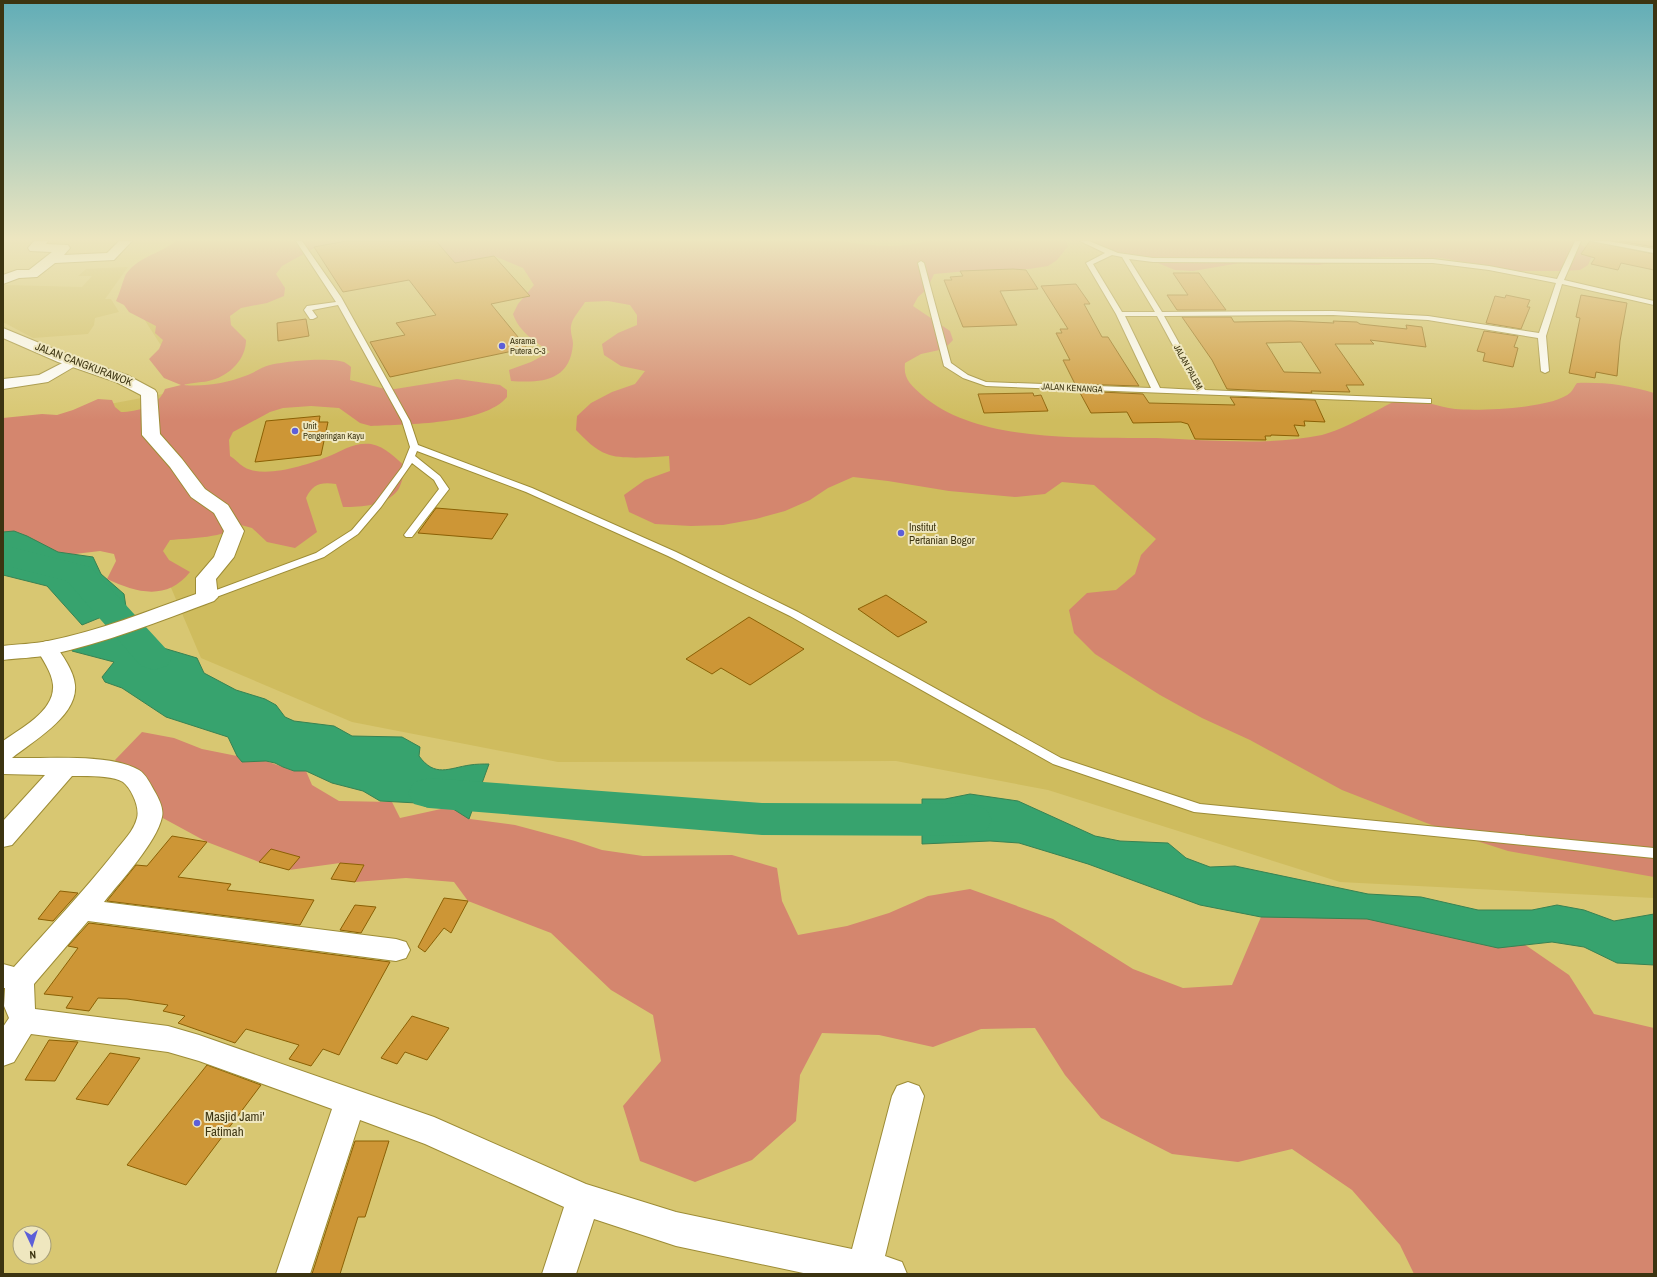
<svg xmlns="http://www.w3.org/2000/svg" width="1657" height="1277" viewBox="0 0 1657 1277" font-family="'Archivo Narrow',sans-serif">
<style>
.built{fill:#cfbc5e}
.green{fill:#d4866e}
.water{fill:#37a36e;stroke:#388252}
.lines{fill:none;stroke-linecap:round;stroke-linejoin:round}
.river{fill:#37a36e;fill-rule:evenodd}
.building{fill:#cd9636;stroke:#8b6004;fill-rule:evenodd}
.service-casing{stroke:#9d8c36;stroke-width:2}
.minor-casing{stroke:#9d8c36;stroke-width:2}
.tertiary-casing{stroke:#9d8c36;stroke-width:2}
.service{fill:#fff;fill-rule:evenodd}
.minor{fill:#fff;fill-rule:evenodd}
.tertiary{fill:#fff;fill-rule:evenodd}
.poi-dot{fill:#5d5fd8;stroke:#efe7bf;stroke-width:1.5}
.labels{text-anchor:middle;stroke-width:4;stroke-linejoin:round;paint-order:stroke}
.far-poi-label{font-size:9px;fill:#3c3411;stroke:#efe7bf;text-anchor:start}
.far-street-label{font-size:9px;fill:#3c3411;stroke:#efe7bf}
.street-label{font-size:11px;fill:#3c3411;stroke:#efe7bf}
.poi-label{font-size:11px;fill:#3c3411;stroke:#efe7bf;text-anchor:start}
.near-poi-label{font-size:13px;fill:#3c3411;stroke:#efe7bf;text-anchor:start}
</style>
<rect width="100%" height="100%" fill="#d8c772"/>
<path class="built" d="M182 241H1654V898L1340 882 1048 790 896 761 558 762 352 722 201 658 94 407 189 389 126 291Z
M128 267 105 299H111L119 312 95 318 94 325 88 334 33 338 3 322V285L82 287 92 276H78L86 269Z"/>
<path class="green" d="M176 241H345L318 246 282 266 276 274 285 288 284 296 267 303 241 308 230 316 231 325 246 340C246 359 230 375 212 380 203 383 192 382 184 385 204 387 227 383 245 376 254 373 261 367 270 365 285 361 329 357 344 362 346 363 349 365 351 367L350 380 381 388 395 389 457 379 500 385 507 390V397C484 425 406 424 371 426L360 423 339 408 311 406 283 408 270 412 233 432 229 440 230 456C235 459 239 464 244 467 264 479 307 465 327 457 342 451 354 442 371 444 386 447 395 458 406 467 403 474 402 484 398 490 386 506 362 507 343 507L336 484C320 482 313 484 306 498L317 532 295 548 267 542 252 528 241 525C225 538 191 538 170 540L163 551 169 560 190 572C167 601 137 593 107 579L116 561 114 554 100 551 58 556C41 544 24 531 3 532V418L42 414 57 415 73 410 98 399 112 400 115 407 121 412C137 412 159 406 165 389L181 385 164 378 149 359 159 349 163 340 155 333 156 326 129 312 124 305 116 301C120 293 123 280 126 274 139 256 160 254 176 241Z
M436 241H840C868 246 900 249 928 241H1066L1068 246 1057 260 1048 266 1029 269 979 270 934 274 927 289 918 297 913 306 950 331 953 340 944 349 921 354 905 363C903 379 911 385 922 395 978 444 1086 437 1156 438 1211 440 1267 446 1322 435 1341 430 1360 419 1378 410 1384 407 1391 402 1398 401 1418 397 1435 407 1455 409 1479 411 1554 409 1571 392 1573 390 1575 385 1577 383 1603 382 1628 385 1654 393V877L1508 851 1452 833 1342 790 1250 740 1202 718 1160 695 1095 654 1074 633 1069 610 1087 593 1116 590 1135 574 1141 555 1156 539 1094 485 1062 482 1045 494 1015 497 949 491 888 481 853 477 828 488 810 500 785 511 756 519 723 525 691 526 655 524 629 512 624 495 645 480 670 471 669 456C654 457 621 460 607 454 595 450 585 439 576 430L577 416 591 403 612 392 635 384 645 371 621 366 604 355 602 344 618 333 637 325V315L630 305 608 301 585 302C581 309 572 318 571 326 570 333 573 338 573 344 570 382 540 383 511 381L509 370 531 362 550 352C535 341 519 332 513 314L518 304 534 285 523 268 494 256 446 266Z
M1085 241H1577L1593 254 1588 265 1580 270 1559 271H1518L1441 258 1383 257 1352 259 1318 265 1240 263 1193 271 1175 270 1148 259 1110 251Z
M142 732 174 738 202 749 237 756 242 762 266 761 294 771H306L312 785 339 801 392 802 400 818 450 807 470 819 515 825 575 841 602 850 643 856 732 855 777 868 782 901 798 935 847 926 889 913 928 896 970 889 1053 919 1133 969 1183 988 1232 985 1261 917 1282 903 1524 944 1569 975 1594 1014 1654 1028V1274H1414L1400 1245 1352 1190 1292 1149 1238 1162 1172 1154 1101 1118 1065 1075 1035 1028 981 1029 933 1047 879 1035 822 1033 800 1075 796 1121 752 1160 695 1182 640 1161 623 1106 661 1061 653 1015 611 990 551 933 468 901 454 882 406 878 355 882 364 865 340 863 289 870 259 862 207 842 137 804 139 782 115 760Z"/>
<path class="water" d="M14 531 27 536 58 552 93 557 101 574 124 594 126 607 82 625 47 586 3 575V532Z
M136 624 160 647 197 658 204 673 236 690 265 699 276 705 285 717 294 721 334 726 352 736 402 737 420 747 419 756C435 778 449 768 470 765 476 764 483 764 489 764L469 819 450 807 439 806 427 807 417 803 380 801 363 791 332 783 306 771H294L283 767 275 763 266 761 242 762 237 756 228 737 166 717 122 688 105 682 102 677 114 662 72 651V643Z
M970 794 1018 801 1095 836 1120 841 1168 843 1186 858 1210 867 1235 866 1368 894 1421 897 1478 910H1532L1557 905 1584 910 1614 921 1654 914V965L1617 963 1584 947 1552 942 1498 948 1367 919 1261 917 1200 905 1088 864 1019 843 990 841 922 844V799H945Z"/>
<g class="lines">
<path class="river" d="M3 545 91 567 167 650 172 658 167 666 154 670 141 666 67 581 3 565Z
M429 778 762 803 971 804 986 809 992 820 986 831 971 836 762 835 429 808 414 804 408 793 414 782Z"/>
</g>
<path class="building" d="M347 241H436L455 263 494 256 530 296 491 304 527 348 390 377 370 342 405 335 396 323 436 315 409 280 343 292 314 247Z
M1590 241 1654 254V270L1621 263 1618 270 1591 264 1595 258 1581 254Z
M1619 241H1654V247Z
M1013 269 1026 270 1038 289 1000 291 1017 325 963 327 944 280H952L950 277 963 276 960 271Z
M1173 273H1199L1226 310H1177L1167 295H1188Z
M1076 284 1090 304H1084L1102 337H1108L1139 386 1075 384 1063 360H1070L1056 333H1062L1060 329H1068L1041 286Z
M1506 295 1530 300 1527 307H1530L1521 329 1486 323 1495 296 1505 298Z
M1581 295 1627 303 1620 341 1617 376 1596 372 1595 378 1569 373 1580 318 1576 317Z
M1182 317H1231L1234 322 1290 321 1334 323 1333 321 1357 322 1360 324 1407 329 1406 325 1422 327 1426 347 1370 340 1374 344H1335L1364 385H1346L1350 392 1311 391 1312 393 1227 389 1212 360ZM1301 342 1321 373 1284 372 1266 343Z
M306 319 309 336 278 341 277 323Z
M1484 331 1518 336 1514 347 1518 348 1513 367 1483 361 1485 353 1477 351Z
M1079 391 1143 394 1149 403 1235 405 1230 397 1315 400 1325 422 1304 421 1305 426 1294 425 1299 436 1271 435V436H1265L1266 440 1195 439 1188 424 1181 422 1133 423 1127 412 1091 413Z
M1033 393 1034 396 1041 395 1048 411 984 413 978 394Z
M320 416 319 422H328L321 455 255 462 266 421Z
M436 508 508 514 492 539 418 533Z
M886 595 927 622 898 637 858 609Z
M749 617 804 649 750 685 721 668 712 674 686 659Z
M172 836 207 842 178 877 231 884 227 890 314 900 300 925 107 901 136 865 147 866Z
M271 849 300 857 289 870 259 862Z
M340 863 364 865 355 882 331 879Z
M60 891 78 893 53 921 38 919Z
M444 898 468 901 451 933 444 928 425 952 418 947Z
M355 905 376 907 361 933 340 930Z
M89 923 390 962 339 1055 323 1049 311 1066 289 1059 299 1045 246 1029 235 1043 178 1023 185 1016 163 1011 168 1005 127 999 98 998 89 1011 66 1008 73 997 44 994 78 948 68 946Z
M412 1016 449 1028 427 1060 405 1052 397 1064 381 1058Z
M49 1040 78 1042 55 1081 25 1080Z
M110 1053 140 1058 108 1105 76 1099Z
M207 1065 261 1085 186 1185 127 1165Z
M355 1141H389L365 1217H358L340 1274H312Z"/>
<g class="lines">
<defs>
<path id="service" d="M296 241H302L341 297 410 421 418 445 532 488 676 552 798 612 1061 758 1200 804 1654 848V858L1194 812 1053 764 790 616 668 556 526 492 417 451 415 456 440 476 449 489 412 537H406L404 535 439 489 434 480 412 463 381 507 358 534 324 557 211 599H203L202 597 203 595 316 553 352 530 375 503 402 467 410 447 402 421 338 305 312 310 317 317 313 319H310L304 310 307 306 336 302Z
M1080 241H1089L1118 253 1153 258 1433 259 1489 266 1557 279 1575 241H1581L1564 280 1654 301V305L1562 284 1546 336 1549 371 1545 373 1541 371 1538 338 1428 320 1333 315 1164 316 1205 390 1431 399V403H1428L986 386 963 378 944 366 918 263 921 261 924 263 951 363 968 375 986 382 1151 388 1116 314 1086 263 1105 253ZM1112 255 1122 257 1155 312H1122L1093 264ZM1129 259 1153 262 1433 263 1489 270 1556 283 1539 333 1428 316 1333 311 1162 312ZM1125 316H1157L1197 390 1160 388Z
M1591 241H1608L1654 249V253Z"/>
<path id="minor" d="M34 241H48L46 244 68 245 70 248 64 255 107 253 119 241H132L114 260 55 263 37 277 19 278 3 284V275L17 270H29L52 252 30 251 28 248Z
M72 358 77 359 79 362 77 365 48 382 3 389V379L39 375Z
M47 641 54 643C62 655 74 671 75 685 78 716 33 741 12 758 47 759 109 753 139 770 146 774 151 785 155 792 159 799 164 809 162 817 157 842 120 882 104 902L396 939 406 942 410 950 406 958 396 961 88 921 34 984 35 1009 168 1026 199 1035 434 1117 586 1184 676 1212 852 1249 892 1096 897 1086 908 1082 919 1086 924 1096 885 1256 902 1262 907 1274H808L676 1246 594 1219 576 1274H542L564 1207 425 1144 360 1120 310 1274H276L332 1109 199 1061 168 1052 31 1034 14 1062 3 1066V1027L9 1018 4 1006 5 988H3V964L14 967C48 929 83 892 114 853 122 842 134 831 137 818 140 807 131 788 123 782 112 775 85 776 72 776L12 845 3 847V821L45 775 3 774V741C21 728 55 711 53 685 52 672 42 659 36 648L40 643Z"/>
<path id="tertiary" d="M3 328 78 359 127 375 155 390 157 393 160 434 182 459 205 489 228 505 244 531 234 557 216 579 218 597 214 601C160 621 105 643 49 655 34 658 18 658 3 660V646C18 644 34 644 48 641 99 631 148 611 196 594V578L214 557 224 531 214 513 191 497 170 467 142 435 141 395 116 382 58 362 3 338Z"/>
</defs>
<use href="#service" class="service-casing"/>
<use href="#minor" class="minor-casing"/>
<use href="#tertiary" class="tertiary-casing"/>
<use href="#service" class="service"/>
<use href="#minor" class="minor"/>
<use href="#tertiary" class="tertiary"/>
</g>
<linearGradient id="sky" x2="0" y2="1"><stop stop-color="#61adb7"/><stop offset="0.57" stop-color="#ede6c0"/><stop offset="1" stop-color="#ede6c0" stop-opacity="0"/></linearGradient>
<rect width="1657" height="420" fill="url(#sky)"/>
<g class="poi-dot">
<circle cx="502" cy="346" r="4"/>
<circle cx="295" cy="431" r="4"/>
<circle cx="901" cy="533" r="4"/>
<circle cx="197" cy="1123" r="4"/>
</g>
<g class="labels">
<g class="far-poi-label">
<text x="510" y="344">Asrama<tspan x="510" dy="10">Putera C-3</tspan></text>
<text x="303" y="429">Unit<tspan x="303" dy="10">Pengeringan Kayu</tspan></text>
</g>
<g class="far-street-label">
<text transform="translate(1188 367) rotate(61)" y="3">JALAN PALEM</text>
<text transform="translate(1072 388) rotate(3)" y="3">JALAN KENANGA</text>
</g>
<g class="street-label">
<text transform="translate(84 364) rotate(21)" y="4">JALAN CANGKURAWOK</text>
</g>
<g class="poi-label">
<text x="909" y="531">Institut<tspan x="909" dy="13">Pertanian Bogor</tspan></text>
</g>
<g class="near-poi-label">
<text x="205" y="1121">Masjid Jami'<tspan x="205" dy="15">Fatimah</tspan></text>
</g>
</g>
<rect width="1657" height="1277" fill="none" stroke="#3c3411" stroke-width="8"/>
<g transform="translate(32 1245) rotate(176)"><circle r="19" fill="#efe7bf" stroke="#a79f79"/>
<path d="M0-3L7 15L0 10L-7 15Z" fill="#5d5fd8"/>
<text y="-6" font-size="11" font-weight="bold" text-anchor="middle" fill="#3c3411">N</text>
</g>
</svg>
